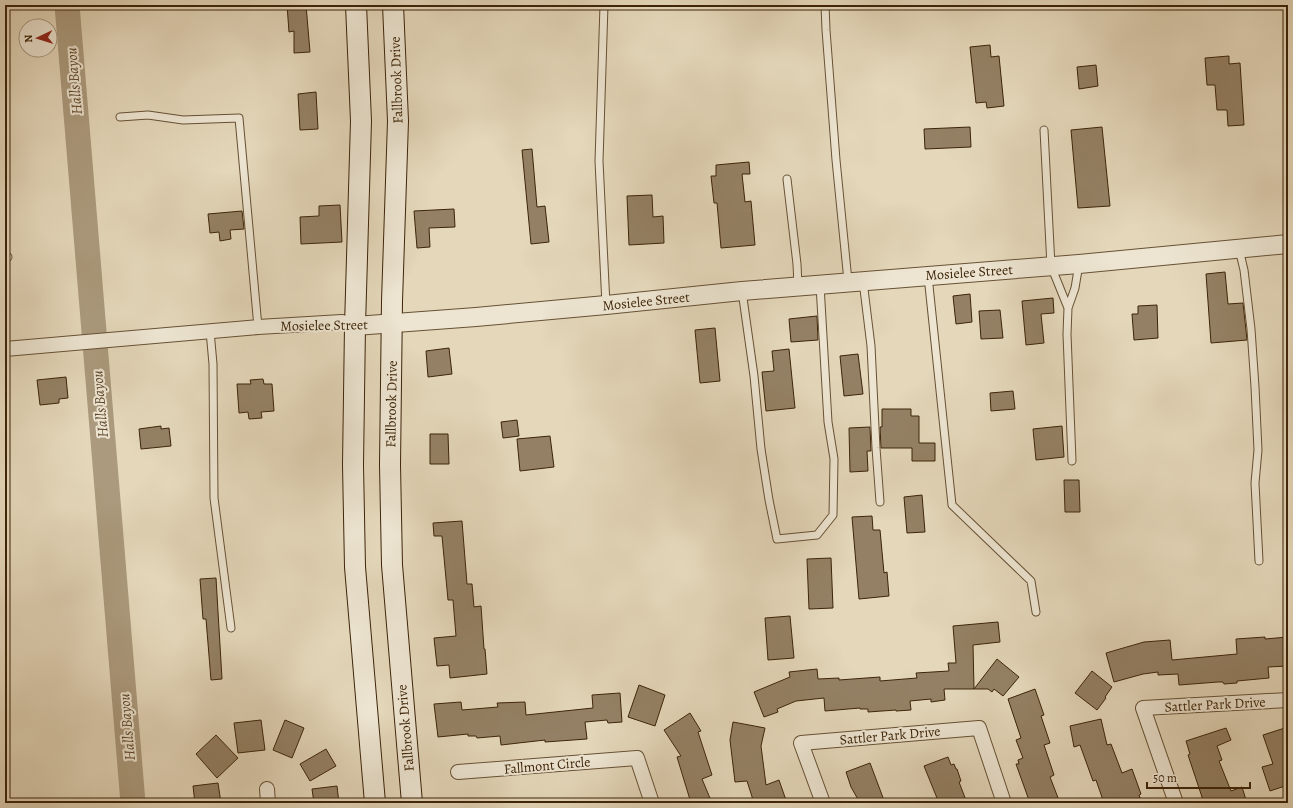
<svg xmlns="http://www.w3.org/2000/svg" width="1293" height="808" viewBox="0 0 1293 808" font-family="Alegreya,serif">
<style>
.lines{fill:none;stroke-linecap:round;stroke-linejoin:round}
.river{stroke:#ab9a7d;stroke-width:25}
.building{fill:#948165;stroke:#3d2408}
.service-casing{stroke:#675134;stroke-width:9}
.minor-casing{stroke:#675134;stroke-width:16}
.tertiary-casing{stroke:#675134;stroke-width:20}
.secondary-casing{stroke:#3d2408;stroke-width:22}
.service{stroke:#ede5d2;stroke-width:7}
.minor{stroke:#ede5d2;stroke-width:14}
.tertiary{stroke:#ede5d2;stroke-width:18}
.secondary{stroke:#ede5d2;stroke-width:20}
.labels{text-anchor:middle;stroke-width:4;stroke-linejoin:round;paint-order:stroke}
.street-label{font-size:14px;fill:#3d2408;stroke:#ede5d2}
.water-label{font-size:15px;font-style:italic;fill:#5e472b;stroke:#ede5d2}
</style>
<rect width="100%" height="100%" fill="#e4d7ba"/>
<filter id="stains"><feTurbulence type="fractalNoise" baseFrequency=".005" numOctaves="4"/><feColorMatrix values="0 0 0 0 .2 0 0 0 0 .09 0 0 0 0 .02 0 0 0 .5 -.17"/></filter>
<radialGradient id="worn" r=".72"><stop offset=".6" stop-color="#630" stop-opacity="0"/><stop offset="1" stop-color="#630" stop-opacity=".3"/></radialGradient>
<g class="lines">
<path class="river" d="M67 5 133 803"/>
</g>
<path class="building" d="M287 5H306L310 52 294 53V31L289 32Z
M990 45 991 57 999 56 1004 106 987 108 986 102 976 103 970 47Z
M1229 56V64L1240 63 1244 125 1228 126 1227 110H1217L1215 85H1207L1205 58Z
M1096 65 1098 86 1079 89 1077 67Z
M316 92 318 129 300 130 298 94Z
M970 127 971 147 925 149 924 129Z
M1102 127 1110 206 1078 208 1071 130Z
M532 149 537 207 545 206 549 242 531 244 522 150Z
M749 162 750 174H742L745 202 751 201 755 245 721 248 717 203H714L711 176H716V165Z
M652 195 653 217 663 216 664 243 629 245 627 196Z
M340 205 342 242 301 244 300 217 319 216V206Z
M454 209 455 227 429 228 430 247 417 248 414 211Z
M242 211 244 229 230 230 231 239 220 241 219 232 210 233 208 214Z
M1225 272 1228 304 1243 303 1247 340 1211 343 1206 274Z
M970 294 972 322 956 324 953 296Z
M1053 298 1054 313 1041 314 1044 343 1026 345 1022 301Z
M1157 305 1158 338 1134 340 1132 314H1138V306Z
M1000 310 1003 338 981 339 979 311Z
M817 316 818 340 791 342 789 319Z
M715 328 720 381 700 383 695 330Z
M449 348 452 374 428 377 426 351Z
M789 349 795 408 766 411 762 372 774 371 772 351Z
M858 354 863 394 844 396 840 356Z
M66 377 68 398 59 399V403L40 405 37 380Z
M263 379 264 384H272L274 411 261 412 262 418 249 419 248 412 239 413 237 384H251L250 380Z
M1013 391 1015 409 991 411 990 393Z
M882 409H911V416H919V443H935V461H912V448H881L880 427H882Z
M517 420 519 436 503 438 501 422Z
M161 426V429L169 428 171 446 141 449 139 429Z
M1062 426 1064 457 1036 460 1033 429Z
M870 427 871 451H867L868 471 850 472 849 428Z
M430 434H448L449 464H430Z
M550 436 554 467 520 471 517 439Z
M1064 480H1079L1080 512H1065Z
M922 495 925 532 907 533 904 497Z
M872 516 873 530H880L884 573 887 572 889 596 859 599 852 517Z
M462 521 467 584H472L474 607 481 606 484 649H485L487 674 450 678 449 665 437 666 434 638 456 636 453 600H448L442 536H434L433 523Z
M831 558 833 608 809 609 807 559Z
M216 578 222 679 211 680 206 619H203L200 579Z
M790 616 794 658 768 660 765 618Z
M998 622 1000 642 973 645 974 689 997 659 1019 677 1003 696 994 689 992 692 988 689H944L945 700 931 702V699L910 701 911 710 896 711V710L868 712V709H860V708L825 711 824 698 796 701 777 709 778 712 764 717 754 692 790 677 789 672 817 669 818 679 839 678V680L880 677V681L917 678 916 673 949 671 948 663H956L953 626Z
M1265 637V639L1288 637V666L1268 667 1269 678 1237 681V683L1224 684 1223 682H1218L1179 685 1178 674 1158 675V672L1143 674 1114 682 1106 653 1144 642 1170 640 1172 660 1237 654 1236 639Z
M1092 671 1112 687 1105 697 1106 698 1097 710 1075 693Z
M639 685 665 695 655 726 628 717Z
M1035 689 1044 715 1041 716 1050 743 1044 745 1054 775 1050 777 1060 803H1030L1016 764H1019L1018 760 1023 758 1016 740 1021 738 1008 699Z
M620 693 622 722 608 723 607 720 585 722 587 739 545 742V740L501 745 500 736 477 738 476 736H468V734L438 737 434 704 461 702 462 710 498 707 497 703 525 702 526 715 593 708 592 695Z
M690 713 701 731 698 732 712 775 702 779 712 803H691L677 757 681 756 664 730Z
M1101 719 1107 745 1111 744 1122 773 1132 769 1141 794 1139 795 1142 803H1104L1096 780 1093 781 1080 745 1074 747 1070 726Z
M261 720 265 750 238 753 234 723Z
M285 720 304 728 292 758 273 750Z
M733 722 765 728 761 746 766 785 779 780 787 803H754L747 781 735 782 730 740Z
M1288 727V785L1270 791 1262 767 1273 764 1263 735Z
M1226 728 1231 740 1217 746 1222 760 1219 761 1231 791 1242 787 1247 803H1207L1206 799 1203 800 1188 755 1190 754 1186 741Z
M216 735 238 758 217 778 196 754Z
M326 749 336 766 310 781 300 764Z
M948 757 951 765 954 764 956 769H957L961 781 959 782 967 803H939L924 766Z
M870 763 885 803H860L851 787 846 772Z
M218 783 221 803H195L193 786Z
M337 786 339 803H314L312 789Z"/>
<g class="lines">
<defs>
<path id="service" d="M604 5 599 161 606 305
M825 5 826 30 836 160 848 281
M120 117 148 115 183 120 239 118 258 327
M1044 130 1051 266 1068 308 1075 288 1079 264
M787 179 797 264 798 286
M1239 249 1244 270 1251 329 1255 387 1258 450 1255 483 1259 561
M5 257H8
M928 276 952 505 1031 581 1036 612
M863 281 871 346 876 448 880 502
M742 291 754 376 761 449 769 500 777 539 817 535 833 515 834 459 828 422 820 285
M1068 308 1067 334 1072 461
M210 331 213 364 214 498 231 628"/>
<path id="minor" d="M5 349 258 327 342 322 355 326
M458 772 637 758 652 803
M267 789 268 803
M823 803 801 743 979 728 1004 803
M1176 803 1143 708 1288 700"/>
<path id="tertiary" d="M355 326 476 317 606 305 742 291 1079 264 1288 244"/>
<path id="secondary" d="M356 5 361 121 355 326 353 465 355 567 375 803
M393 5 398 121 392 301 390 465 392 565 412 803"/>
</defs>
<use href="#service" class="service-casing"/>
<use href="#minor" class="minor-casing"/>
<use href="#tertiary" class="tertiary-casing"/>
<use href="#secondary" class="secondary-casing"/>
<use href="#service" class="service"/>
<use href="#minor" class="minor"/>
<use href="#tertiary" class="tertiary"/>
<use href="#secondary" class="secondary"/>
</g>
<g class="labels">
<g class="street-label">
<text transform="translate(396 80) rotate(-92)" y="5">Fallbrook Drive</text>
<text transform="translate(969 272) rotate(-4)" y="5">Mosielee Street</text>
<text transform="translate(646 301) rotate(-6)" y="5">Mosielee Street</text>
<text transform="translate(324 325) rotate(-1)" y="5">Mosielee Street</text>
<text transform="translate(391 404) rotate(-89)" y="5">Fallbrook Drive</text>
<text transform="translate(1215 704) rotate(-3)" y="5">Sattler Park Drive</text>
<text transform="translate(405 728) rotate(-95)" y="5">Fallbrook Drive</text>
<text transform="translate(890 735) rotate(-5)" y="5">Sattler Park Drive</text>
<text transform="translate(547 765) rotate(-5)" y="5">Fallmont Circle</text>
</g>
<g class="water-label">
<text transform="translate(74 81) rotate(-95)" y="5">Halls Bayou</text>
<text transform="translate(100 404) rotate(-95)" y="5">Halls Bayou</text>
<text transform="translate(127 727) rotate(-95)" y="5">Halls Bayou</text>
</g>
</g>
<rect width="1293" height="808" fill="none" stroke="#e4d7ba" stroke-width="20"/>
<rect x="6" y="6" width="1281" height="796" fill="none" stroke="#3d2408" stroke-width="2"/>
<rect x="10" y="10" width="1273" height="788" fill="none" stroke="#3d2408"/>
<g transform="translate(38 38) rotate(266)"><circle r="19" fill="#ede5d2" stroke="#a79881"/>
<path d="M0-3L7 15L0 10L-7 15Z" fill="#8f2418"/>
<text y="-6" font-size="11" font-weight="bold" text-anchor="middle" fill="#3d2408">N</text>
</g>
<path d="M1147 782v6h103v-6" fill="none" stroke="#3d2408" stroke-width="2"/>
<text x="1153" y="782" font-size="12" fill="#3d2408" stroke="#ede5d2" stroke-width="3" paint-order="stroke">50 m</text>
<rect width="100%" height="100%" filter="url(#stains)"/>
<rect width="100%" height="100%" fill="url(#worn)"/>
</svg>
